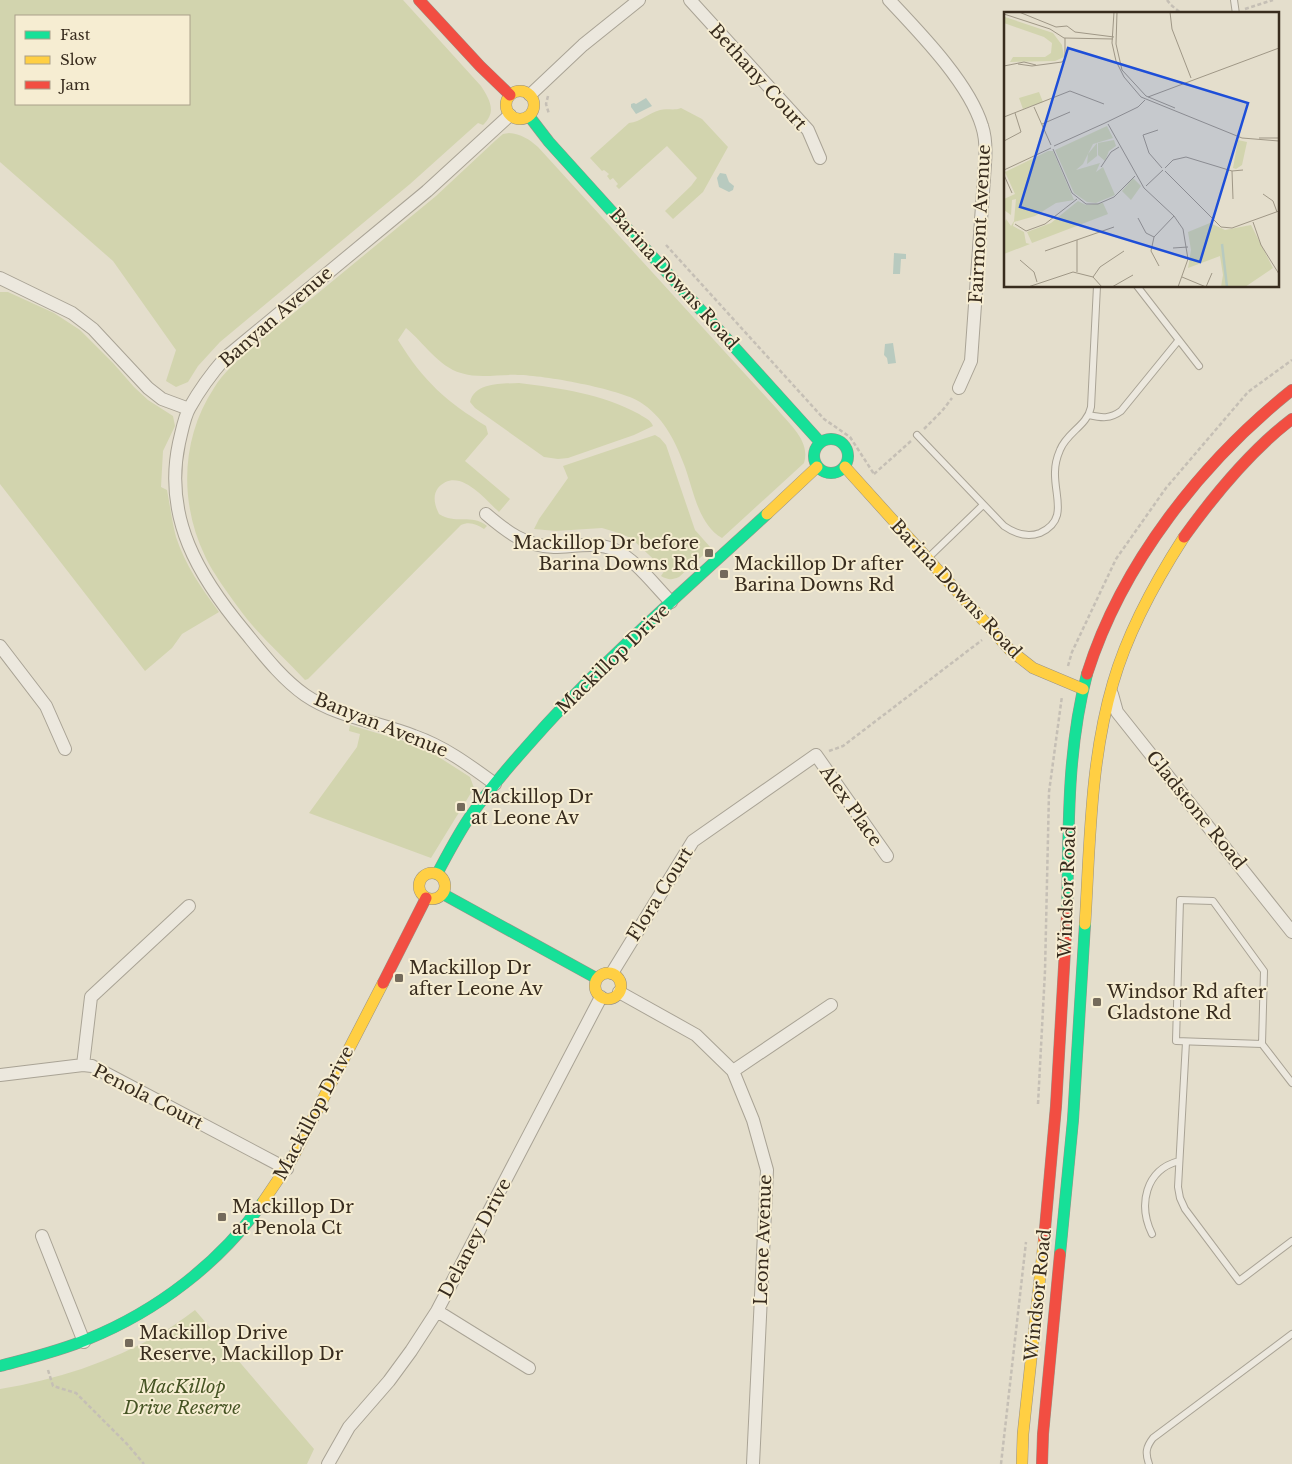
<svg xmlns="http://www.w3.org/2000/svg" width="1292" height="1464" viewBox="0 0 1292 1464" font-family="'Libre Baskerville',serif">
<style>
.green{fill:#d2d4ae;fill-rule:evenodd}
.water{fill:#b8cabf}
.lines{fill:none;stroke-linecap:round;stroke-linejoin:round}
.lane-casing{stroke:#a9a395;stroke-width:8}
.street-casing{stroke:#a9a395;stroke-width:14}
.fast-casing{stroke:#999286;stroke-width:12}
.slow-casing{stroke:#999286;stroke-width:12}
.jam-casing{stroke:#999286;stroke-width:12}
.path{stroke:#c5bfb5;stroke-width:2.5;stroke-dasharray:4 2.5;stroke-linecap:butt}
.lane{stroke:#ece8de;stroke-width:6}
.street{stroke:#ece8de;stroke-width:12}
.fast{stroke:#16e098;stroke-width:11}
.slow{stroke:#ffcf43;stroke-width:11}
.jam{stroke:#f24e42;stroke-width:11}
.poi-dot{fill:#746a5b;stroke:#f6edd2;stroke-width:2}
.labels{text-anchor:middle;stroke-width:4;stroke-linejoin:round;paint-order:stroke}
.street-label{font-size:18px;fill:#382c1e;stroke:#f6edd2}
.poi-label{font-size:18px;fill:#382c1e;stroke:#f6edd2;text-anchor:start}
.park-label{font-size:18px;font-style:italic;fill:#465424;stroke:#f6edd2}
.inset-river{fill:none;stroke:#b8cabf;stroke-width:2.5}
.inset-road{fill:none;stroke:#9f9786;stroke-width:1}
.view{fill:#1d4ed8;fill-opacity:0.15;stroke:#1d4ed8;stroke-width:2.5}
.inset-edge{fill:none;stroke:#382c1e;stroke-width:2.5}
</style>
<rect width="100%" height="100%" fill="#e4decc"/>
<path class="green" d="M0 0H403L481 86C490 100 497 112 483 125L478 123 410 184 220 342 198 366 188 382 176 387 166 381 176 350 113 261 0 162ZM16 16H189V104H16Z
M681 108 702 119 728 147 703 192 673 219 665 211 691 186 697 178 667 146 619 189 616 186 618 184 613 178 610 180 607 176 609 174 604 170 602 171 590 158 629 123C641 122 648 113 660 110 667 108 674 111 681 108Z
M509 133C521 134 529 139 538 147L777 409C789 424 811 441 804 463L722 538C697 524 693 486 683 462 674 438 662 416 640 402 620 389 543 375 518 375 499 374 480 379 461 373 439 367 423 342 406 328L398 340C424 382 446 401 486 426L488 434 465 461 510 499 499 512C485 499 458 465 438 488 432 496 435 506 439 514 457 525 471 513 487 526L484 529C477 524 469 521 461 525L308 679 305 680C286 659 265 641 247 619 235 603 213 574 205 556 179 502 181 438 214 388 223 373 237 361 250 349L436 196 496 140 503 134Z
M0 292H8L54 313 80 330 113 363 134 387 148 400 173 416 175 426 163 451 161 487 167 490C170 506 172 521 176 537 185 565 202 589 219 612L182 634 172 648 145 671 0 484Z
M519 383C560 388 603 394 639 414 645 418 651 420 653 426L634 435 568 458 558 459 544 457 475 408 470 402C475 382 502 384 519 383Z
M655 435 660 438 666 445 695 530 711 548 679 577C672 580 668 580 661 576L665 570 632 539 622 534 602 528 556 531 534 529 539 519 568 478 563 466Z
M350 725 407 742 434 754 470 777 474 788 431 858 309 813 357 747 360 734 349 731Z
M195 1310 314 1449 307 1464H0V1389C56 1380 110 1362 160 1334 172 1327 184 1318 195 1310Z"/>
<path class="water" d="M646 98 652 106 636 114 631 107V104L634 103 636 104Z
M720 173 726 174 729 182 734 186 733 190 729 192 719 187 717 178Z
M894 253 906 254V259H901L900 274H893Z
M893 343 896 363 888 364 887 358 884 355 885 344Z"/>
<g class="lines">
<defs>
<path id="lane" d="M1234 0 1236 14
M1137 286 1199 366
M1089 415C1102 418 1110 419 1121 411L1178 341
M917 435 1004 526C1014 533 1027 538 1040 533 1069 520 1054 496 1055 472 1055 465 1057 457 1060 450 1067 432 1087 426 1091 407L1097 286
M929 557 983 505
M1180 900 1213 901 1264 971 1262 1044 1176 1041Z
M1186 1042 1178 1187 1180 1198 1185 1209 1239 1281 1292 1241
M1262 1044 1292 1083
M1152 1234C1138 1205 1145 1170 1179 1161
M1149 1464C1145 1453 1146 1447 1153 1438L1292 1334"/>
<path id="street" d="M690 0 808 130 820 158
M889 0C920 33 969 83 982 126 986 138 986 151 985 164L971 361 959 388
M530 95 583 45 639 0
M0 278 72 313 93 329 148 388 162 399 189 409
M486 514C507 532 525 546 554 547 574 547 596 541 615 550 636 560 655 586 671 602
M0 646 46 706 65 749
M1112 694 1117 712 1292 932
M495 784C469 765 445 747 414 736 378 722 337 717 305 695 281 678 263 654 245 632 199 577 163 518 179 443 182 431 184 417 190 407 200 389 212 373 225 358L427 191 510 115
M612 973 693 841 816 755 887 856
M619 992 696 1035 733 1071 753 1120 767 1170 753 1464
M83 1065 91 997 189 906
M733 1071 831 1005
M0 1075 83 1065 92 1066 287 1169
M42 1236 84 1342
M437 1311 529 1368
M328 1464 349 1427 389 1381 411 1351 437 1311 601 997"/>
<path id="fast" d="M529 116 549 142 820 442
M814 456a17 17 0 1 1 34 0a17 17 0 1 1-34 0Z
M437 874C447 855 457 836 469 818 492 785 519 755 546 725 615 650 692 583 767 514
M443 894 596 978
M1067 915C1069 834 1066 753 1087 674
M1060 1254 1073 1120 1085 924
M0 1366C30 1358 60 1351 88 1339 157 1311 220 1263 263 1202"/>
<path id="slow" d="M506 105a14 14 0 1 1 28 0a14 14 0 1 1-28 0Z
M845 467 1010 650 1033 668 1083 689
M767 514 817 467
M419 886a13 13 0 1 1 26 0a13 13 0 1 1-26 0Z
M1085 924C1090 844 1090 761 1113 683 1128 631 1155 582 1184 537
M595 986a13 13 0 1 1 26 0a13 13 0 1 1-26 0Z
M263 1202 292 1159 383 983
M1022 1464 1023 1434 1044 1240"/>
<path id="jam" d="M419 0 480 66 510 95
M1184 537C1215 494 1250 451 1292 419
M1087 674C1122 563 1202 462 1292 390
M383 983 426 898
M1044 1240 1056 1106 1067 915
M1042 1464 1043 1434 1060 1254"/>
</defs>
<use href="#lane" class="lane-casing"/>
<use href="#street" class="street-casing"/>
<use href="#fast" class="fast-casing"/>
<use href="#slow" class="slow-casing"/>
<use href="#jam" class="jam-casing"/>
<path class="path" d="M1167 0 1171 5 1182 14
M1245 9 1273 0
M548 96 546 104 549 114
M666 245 824 419 850 437 874 474
M924 429 942 411 952 398
M874 474 911 441
M1068 666 1072 652 1116 559 1166 488 1248 392 1292 360
M829 751 843 746 982 640
M1038 1104 1045 971 1049 792 1062 696
M48 1370 53 1386 76 1393 127 1444 144 1464
M1001 1464 1026 1242"/>
<use href="#lane" class="lane"/>
<use href="#street" class="street"/>
<use href="#fast" class="fast"/>
<use href="#slow" class="slow"/>
<use href="#jam" class="jam"/>
</g>
<g class="poi-dot">
<rect x="704" y="548" width="10" height="10" rx="2.5"/>
<rect x="719" y="569" width="10" height="10" rx="2.5"/>
<rect x="456" y="802" width="10" height="10" rx="2.5"/>
<rect x="394" y="973" width="10" height="10" rx="2.5"/>
<rect x="1092" y="997" width="10" height="10" rx="2.5"/>
<rect x="217" y="1212" width="10" height="10" rx="2.5"/>
<rect x="124" y="1338" width="10" height="10" rx="2.5"/>
</g>
<g class="labels">
<g class="street-label">
<text transform="translate(758 77) rotate(48)" y="6">Bethany Court</text>
<text transform="translate(980 224) rotate(-87)" y="6">Fairmont Avenue</text>
<text transform="translate(674 279) rotate(48)" y="6">Barina Downs Road</text>
<text transform="translate(276 317) rotate(-41)" y="6">Banyan Avenue</text>
<text transform="translate(956 589) rotate(47)" y="6">Barina Downs Road</text>
<text transform="translate(613 659) rotate(-44)" y="6">Mackillop Drive</text>
<text transform="translate(381 725) rotate(22)" y="6">Banyan Avenue</text>
<text transform="translate(851 806) rotate(55)" y="6">Alex Place</text>
<text transform="translate(1196 810) rotate(51)" y="6">Gladstone Road</text>
<text transform="translate(1067 892) rotate(-88)" y="6">Windsor Road</text>
<text transform="translate(660 894) rotate(-58)" y="6">Flora Court</text>
<text transform="translate(148 1097) rotate(27)" y="6">Penola Court</text>
<text transform="translate(314 1113) rotate(-62)" y="6">Mackillop Drive</text>
<text transform="translate(475 1238) rotate(-62)" y="6">Delaney Drive</text>
<text transform="translate(763 1240) rotate(-88)" y="6">Leone Avenue</text>
<text transform="translate(1038 1295) rotate(-84)" y="6">Windsor Road</text>
</g>
<g class="poi-label">
<text x="699" y="549" text-anchor="end">Mackillop Dr before<tspan x="699" dy="21">Barina Downs Rd</tspan></text>
<text x="734" y="570">Mackillop Dr after<tspan x="734" dy="21">Barina Downs Rd</tspan></text>
<text x="471" y="803">Mackillop Dr<tspan x="471" dy="21">at Leone Av</tspan></text>
<text x="409" y="974">Mackillop Dr<tspan x="409" dy="21">after Leone Av</tspan></text>
<text x="1107" y="998">Windsor Rd after<tspan x="1107" dy="21">Gladstone Rd</tspan></text>
<text x="232" y="1213">Mackillop Dr<tspan x="232" dy="21">at Penola Ct</tspan></text>
<text x="139" y="1339">Mackillop Drive<tspan x="139" dy="21">Reserve, Mackillop Dr</tspan></text>
</g>
<g class="park-label">
<text x="182" y="1393">MacKillop<tspan x="182" dy="21">Drive Reserve</tspan></text>
</g>
</g>
<g transform="translate(1004 12)">
<rect width="275" height="275" fill="#e4decc"/>
<path d="M1 5 49 21 58 33 60 45 51 49 6 50 9 45H41L47 41 48 31 40 25 0 11ZM35 80 39 90 19 97 15 86ZM103 114 109 126 89 132 79 152 72 158 96 151 92 160 99 155 111 183 92 191 83 190 70 181 51 138ZM110 128 112 134 105 139 101 149 94 143V131ZM234 128 243 130 238 153 232 157 229 156ZM93 131V144L83 152 84 142ZM44 139H49L70 188 52 191 31 204 10 210 9 214 20 220 22 231 26 232 0 242V213L2 207 7 214 10 209 12 187 8 188 7 203 0 198V187L11 182 1 160ZM129 166 137 174 127 188 118 179ZM74 189 82 193 99 191 104 202 28 231 23 220 47 211ZM206 211 221 218 247 213 269 256 241 275H217L219 263 216 244 184 256 187 238 184 220Z" fill="#d2d4ae"/>
<path class="inset-river" d="M218 232 223 275"/>
<path class="inset-road" d="M15 0 52 15 63 14 71 20 110 25M110 0 108 31 112 49 120 65 137 85 238 126 275 129M113 0 112 32 118 58 142 84 171 96M166 0 168 17 187 66M0 2 46 17 60 26 109 27M14 52 28 54 58 50 61 46V26M0 54 20 50 32 53M144 85 275 36M30 95 47 133M0 105 66 79 100 92M101 111 134 95 141 88M38 112 66 100M104 112 140 176 170 204 179 217 184 247 174 275M154 118 139 123 145 141 158 156M255 126H275M0 129 17 120 11 101M50 134 101 111M49 137 68 181 82 192H94L110 185 131 164M97 155 107 140 115 135M161 156 169 148 182 145 228 159 239 158M0 158 47 136M161 159 217 215 228 216 275 199M228 159 229 187M0 163 8 181M142 174 159 158M259 182 269 189 273 200M134 206 142 221 150 225M249 210 257 233 275 262M11 212 22 219 41 212 73 187M73 228V260M169 236 184 235M41 239 110 215M16 248 30 260 33 270M155 254 147 239 150 225 170 204M89 265 96 255 120 239M178 265 202 275M24 275 69 260 89 265 98 275M108 275 129 263M202 275 208 261"/>
<path class="view" d="M64 36 244 91 196 250 16 195Z"/>
<rect width="275" height="275" class="inset-edge"/>
</g>
<rect x="15" y="15" width="175" height="90" fill="#f6edd2" stroke="#aaa08a"/>
<rect x="25" y="31" width="25" height="8" fill="#16e098" stroke="#aaa08a"/>
<text x="60" y="40" font-size="15" fill="#382c1e">Fast</text>
<rect x="25" y="56" width="25" height="8" fill="#ffcf43" stroke="#aaa08a"/>
<text x="60" y="65" font-size="15" fill="#382c1e">Slow</text>
<rect x="25" y="81" width="25" height="8" fill="#f24e42" stroke="#aaa08a"/>
<text x="60" y="90" font-size="15" fill="#382c1e">Jam</text>
</svg>
